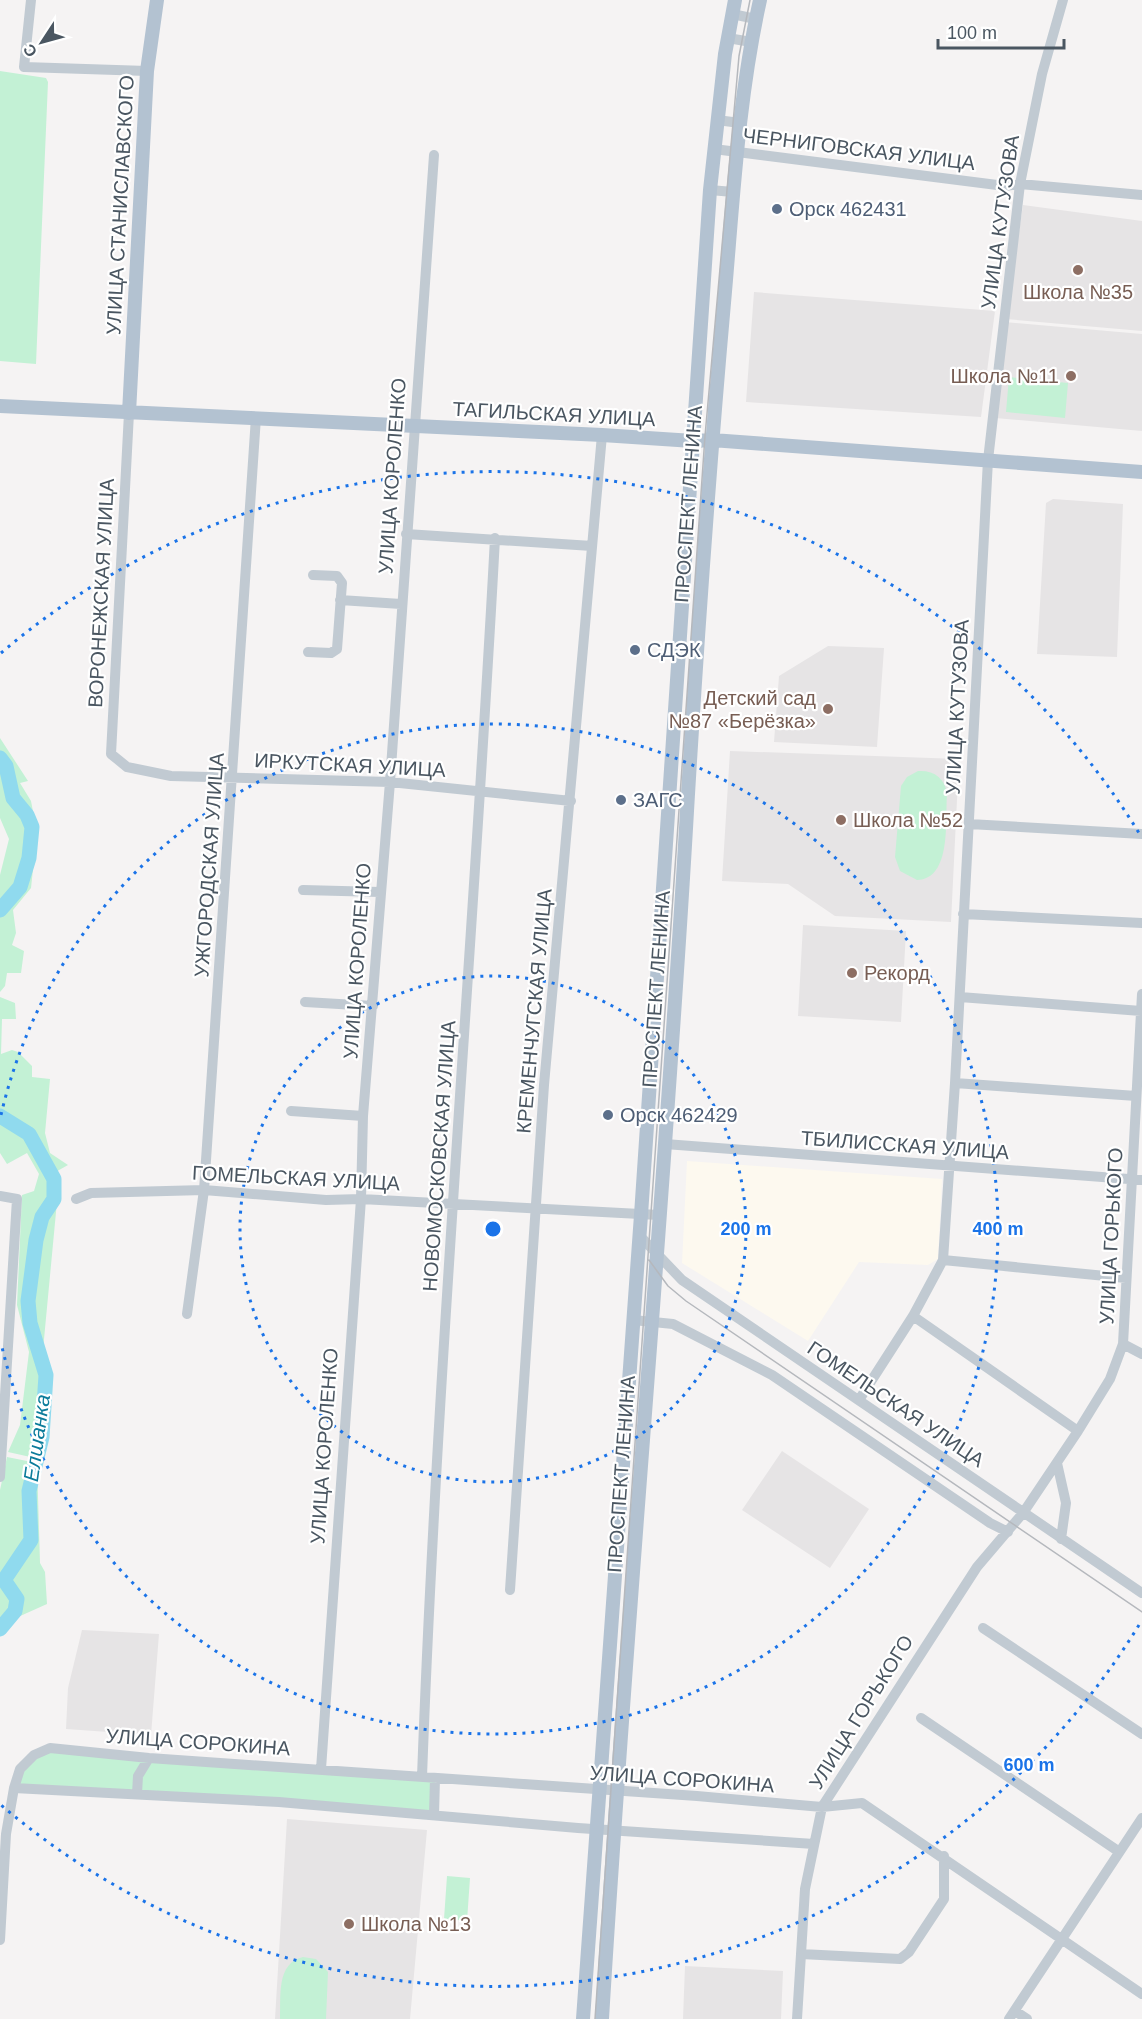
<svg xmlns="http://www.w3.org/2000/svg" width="1142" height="2019" viewBox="0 0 1142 2019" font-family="Helvetica,sans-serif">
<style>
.commercial{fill:#fdf9ef}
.education{fill:#e6e4e5}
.green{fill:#c3f1d5}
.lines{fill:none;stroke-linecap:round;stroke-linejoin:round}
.river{stroke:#90daee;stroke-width:15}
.minor{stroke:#c1cad2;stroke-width:10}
.major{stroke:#b3c2d1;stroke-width:14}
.tram{stroke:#b5b8bd;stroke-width:1.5}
.ring{fill:none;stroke:#1a73e8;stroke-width:3;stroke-dasharray:3 6}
.service-dot{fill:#5c6f8a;stroke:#fff;stroke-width:2}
.education-dot{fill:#8d6e63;stroke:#fff;stroke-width:2}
.labels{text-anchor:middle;stroke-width:4.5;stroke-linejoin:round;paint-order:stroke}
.street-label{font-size:20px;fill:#4a5661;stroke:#fff}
.service-label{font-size:20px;fill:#4e5e75;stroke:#fff;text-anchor:start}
.education-label{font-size:20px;fill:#785e54;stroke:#fff;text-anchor:start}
.water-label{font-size:21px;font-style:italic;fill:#0c7c9b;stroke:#fff}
.centre{fill:#1a73e8;stroke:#fff;stroke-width:3}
.ring-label{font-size:18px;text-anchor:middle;font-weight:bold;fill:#1a73e8;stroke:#fff;stroke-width:4.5;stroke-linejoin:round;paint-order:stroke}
</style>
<rect width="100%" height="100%" fill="#f5f3f3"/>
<path class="commercial" d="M687 1161 942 1179 938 1259 928 1265 859 1262 808 1341 682 1263Z"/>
<path class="education" d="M1023 205 1142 221V331L1006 319Z
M754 292 995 311 981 417 746 402Z
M1005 322 1142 334V431L995 418Z
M1053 499 1123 504 1117 657 1037 654 1046 503Z
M828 646 884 648 877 747 774 742 779 676Z
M730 751 959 759 951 922 835 916 788 884 722 881Z
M803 925 906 931 901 1022 798 1016Z
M782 1451 869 1509 830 1568 742 1510Z
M82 1630 159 1634 151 1735 66 1729 68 1688Z
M287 1819 427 1830 410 2019H275Z
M685 1966 783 1971 781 2019H683Z"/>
<path class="green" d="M0 71 46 78 48 82 36 364 0 361Z
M1009 377 1068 383 1065 418 1006 412Z
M0 738 28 781 20 783 31 801 37 832 31 888 13 910 16 933 12 945 24 951 21 973H7L5 986 0 992V875L9 839 0 818Z
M918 771C934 770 945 778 947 794 945 820 952 879 917 880L900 871 895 857 901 786 907 777Z
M0 997 15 1003 16 1019H2L1 1054 12 1050 18 1052 32 1066V1077L50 1079 45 1133 50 1153 68 1165 52 1174 51 1184 58 1191 41 1371 45 1433 41 1452H37L35 1458 8 1452 20 1425 29 1352 17 1305 22 1195 34 1191 39 1174 27 1153 7 1164 0 1153Z
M7 1457 37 1463 40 1563 45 1572 47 1604 18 1617 0 1630V1490Z
M50 1748 435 1778 434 1815 14 1788 20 1769Z
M447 1876 470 1878 467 1921 444 1919Z
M303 1957 316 1959 328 1972 326 2019H280C281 1997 276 1963 303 1957Z"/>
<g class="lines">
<path class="river" d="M0 758 6 766 13 798 27 815 32 827 29 858 20 887 0 910
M0 1116 29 1134 54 1179V1199L42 1217 36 1240 28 1301 30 1323 46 1375 42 1437 29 1491 31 1540 4 1580 17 1599 15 1611 0 1629"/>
<path class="minor" d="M31 0 24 67 147 71
M732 14 756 19
M728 38 751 42
M717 120 740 123
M714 149 1005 186 1020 184 1142 195
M710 190 733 192
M129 413 111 754 127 767 171 776 390 782 571 801
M406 534 592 546
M340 600 401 604
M308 652 331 653 337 649 342 583 337 576 313 575
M969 824 1142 834
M303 890 380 892
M963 914 1142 923
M960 997 1141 1011
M305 1002 373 1006
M955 1083 1136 1096
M291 1111 363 1116
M665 1144 1142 1180
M0 1196 17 1199 0 1477
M76 1199 91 1193 204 1190 326 1200 361 1199 659 1215
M639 1235 682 1280 1142 1593
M943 1260 1126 1278
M187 1314 204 1190 256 417
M913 1316 1078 1431
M633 1320 673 1324 772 1375 990 1523 1008 1532
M1123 1344 1142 1354
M859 1400 913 1316 943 1260 955 1083 988 460 1020 184 1042 74 1063 0
M1057 1463 1066 1503 1061 1539
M510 1590 544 1085 602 435
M983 1628 1142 1734
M921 1718 1118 1851
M321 1769 361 1199 363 1116 390 782 434 155
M422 1777C437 1364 473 951 495 538
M14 1788 279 1802 578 1828 814 1844
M137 1794 138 1776 149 1758
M434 1815 435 1778
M0 1940 6 1834 14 1788 20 1769 34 1755 50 1748 149 1758 697 1796 822 1807 862 1803 1142 1994
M801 1954 900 1959 909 1952 944 1899V1856
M1015 2011 1027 2019
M797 2019 805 1889 822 1807 977 1567 1023 1513 1078 1431 1110 1379 1123 1344 1142 994
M1009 2019 1142 1818"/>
<path class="major" d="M0 406 602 435 693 441 712 440 1142 472
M129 413 147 71 157 0
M583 2019 641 1215 710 190 725 54 735 0
M602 2019C626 1616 664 1214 687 811 697 641 709 472 724 303 733 202 738 99 760 0"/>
<path class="tram" d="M649 1260 668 1286 686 1301 1142 1612
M595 2019 705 436 739 56 750 0"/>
</g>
<g class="ring">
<circle cx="493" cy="1229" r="253"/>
<path d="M1 1115A505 505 0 1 1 1 1343"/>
<path d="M1139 1625A758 758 0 0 1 1 1805M1 653A758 758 0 0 1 1139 833"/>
</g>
<g class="service-dot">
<circle cx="777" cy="209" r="6"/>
<circle cx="635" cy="650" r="6"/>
<circle cx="621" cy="800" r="6"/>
<circle cx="608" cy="1115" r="6"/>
</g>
<g class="education-dot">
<circle cx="1078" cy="270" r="6"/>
<circle cx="1071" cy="376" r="6"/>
<circle cx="828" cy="709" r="6"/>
<circle cx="841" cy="820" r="6"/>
<circle cx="852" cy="973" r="6"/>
<circle cx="349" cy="1924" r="6"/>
</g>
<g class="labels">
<g class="street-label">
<text transform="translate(859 149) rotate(7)" y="7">ЧЕРНИГОВСКАЯ УЛИЦА</text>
<text transform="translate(120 205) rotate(-87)" y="7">УЛИЦА СТАНИСЛАВСКОГО</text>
<text transform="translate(1000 222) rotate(-82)" y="7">УЛИЦА КУТУЗОВА</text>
<text transform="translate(554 414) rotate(3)" y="7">ТАГИЛЬСКАЯ УЛИЦА</text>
<text transform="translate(392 476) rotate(-86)" y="7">УЛИЦА КОРОЛЕНКО</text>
<text transform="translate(688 504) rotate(-86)" y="7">ПРОСПЕКТ ЛЕНИНА</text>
<text transform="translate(101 593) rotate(-87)" y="7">ВОРОНЕЖСКАЯ УЛИЦА</text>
<text transform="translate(957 707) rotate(-87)" y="7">УЛИЦА КУТУЗОВА</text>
<text transform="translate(350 765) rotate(3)" y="7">ИРКУТСКАЯ УЛИЦА</text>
<text transform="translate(209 865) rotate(-86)" y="7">УЖГОРОДСКАЯ УЛИЦА</text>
<text transform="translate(357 961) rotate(-86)" y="7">УЛИЦА КОРОЛЕНКО</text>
<text transform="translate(656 989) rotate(-86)" y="7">ПРОСПЕКТ ЛЕНИНА</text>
<text transform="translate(534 1011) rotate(-85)" y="7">КРЕМЕНЧУГСКАЯ УЛИЦА</text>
<text transform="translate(905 1145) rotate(4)" y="7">ТБИЛИССКАЯ УЛИЦА</text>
<text transform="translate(439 1156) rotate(-86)" y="7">НОВОМОСКОВСКАЯ УЛИЦА</text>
<text transform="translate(296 1178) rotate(3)" y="7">ГОМЕЛЬСКАЯ УЛИЦА</text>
<text transform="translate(1111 1236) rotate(-87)" y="7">УЛИЦА ГОРЬКОГО</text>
<text transform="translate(896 1404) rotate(34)" y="7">ГОМЕЛЬСКАЯ УЛИЦА</text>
<text transform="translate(324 1446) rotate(-86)" y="7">УЛИЦА КОРОЛЕНКО</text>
<text transform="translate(621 1474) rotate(-86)" y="7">ПРОСПЕКТ ЛЕНИНА</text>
<text transform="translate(861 1712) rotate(-58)" y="7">УЛИЦА ГОРЬКОГО</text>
<text transform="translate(198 1742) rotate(4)" y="7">УЛИЦА СОРОКИНА</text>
<text transform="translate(682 1779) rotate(4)" y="7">УЛИЦА СОРОКИНА</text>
</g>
<g class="service-label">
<text x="789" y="216">Орск 462431</text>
<text x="647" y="657">СДЭК</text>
<text x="633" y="807">ЗАГС</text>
<text x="620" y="1122">Орск 462429</text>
</g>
<g class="education-label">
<text x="1078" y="299" text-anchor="middle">Школа №35</text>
<text x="1059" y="383" text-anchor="end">Школа №11</text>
<text x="816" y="705" text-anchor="end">Детский сад<tspan x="816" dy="23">№87 «Берёзка»</tspan></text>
<text x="853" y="827">Школа №52</text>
<text x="864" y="980">Рекорд</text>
<text x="361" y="1931">Школа №13</text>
</g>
<g class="water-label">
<text transform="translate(37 1438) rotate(-82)" y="7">Елшанка</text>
</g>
</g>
<circle cx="493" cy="1229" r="9" class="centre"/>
<g class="ring-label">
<text x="746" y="1235">200 m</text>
<text x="998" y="1235">400 m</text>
<text x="1029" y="1771">600 m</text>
</g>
<g transform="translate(42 42) rotate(234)" stroke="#ffffff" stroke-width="4.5" paint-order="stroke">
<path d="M0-4.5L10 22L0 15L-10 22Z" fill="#4a5661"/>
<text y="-9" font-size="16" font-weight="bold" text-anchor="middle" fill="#4a5661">С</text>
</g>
<path d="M938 39v9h126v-9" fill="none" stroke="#4a5661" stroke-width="3"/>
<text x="947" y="39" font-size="18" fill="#4a5661" stroke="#ffffff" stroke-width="4.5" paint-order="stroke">100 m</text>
</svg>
